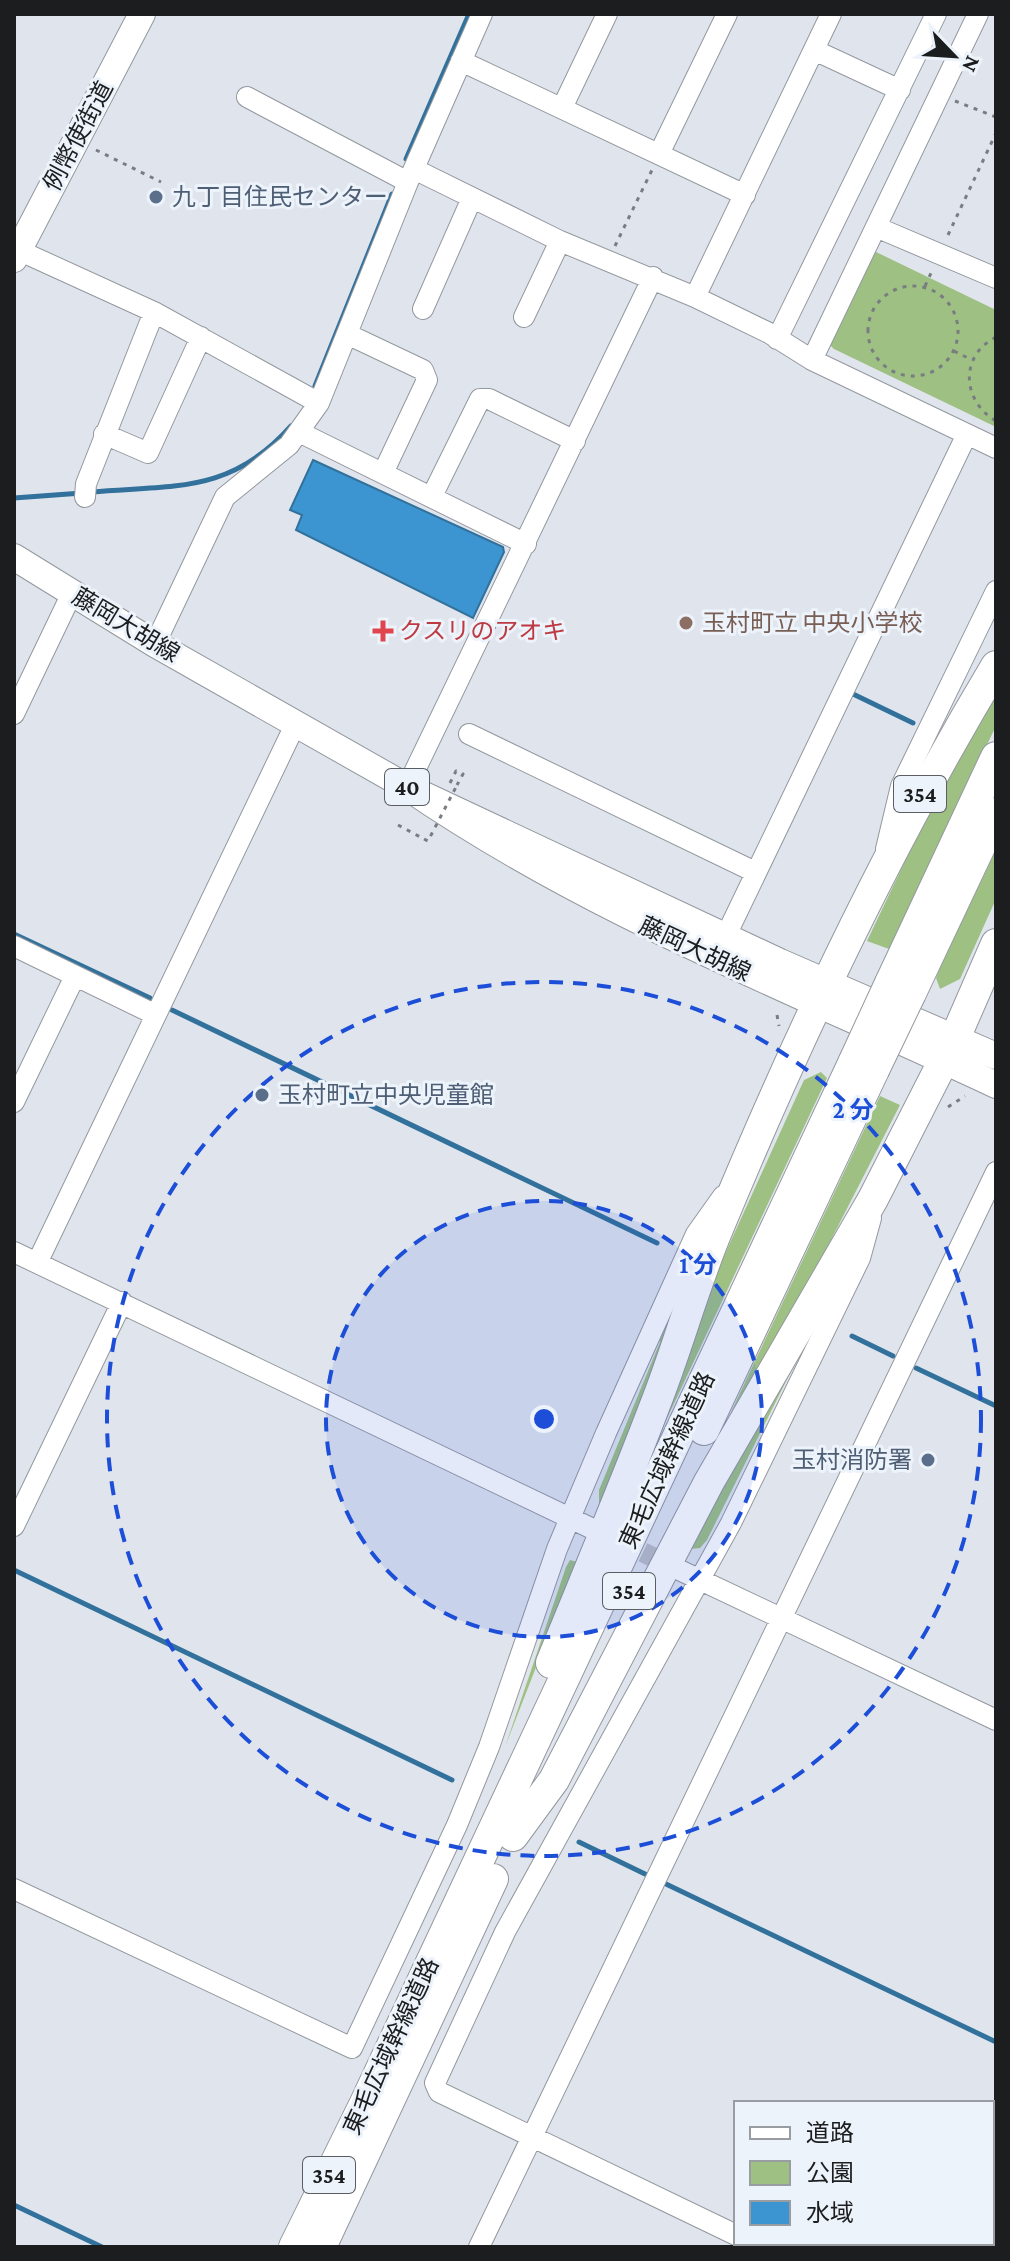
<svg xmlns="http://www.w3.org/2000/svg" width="1010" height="2261" viewBox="0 0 1010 2261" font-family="'Crimson Pro','Noto Sans JP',serif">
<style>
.green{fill:#9ec183}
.water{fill:#3c95d0;stroke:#32719b;stroke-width:2}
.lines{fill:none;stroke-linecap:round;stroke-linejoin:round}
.stream{stroke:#32719b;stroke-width:5}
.minor-tunnel{stroke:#b9bdc4;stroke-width:20;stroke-dasharray:20 10;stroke-linecap:butt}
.minor-casing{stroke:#93989f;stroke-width:22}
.major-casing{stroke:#93989f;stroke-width:28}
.highway-casing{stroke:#93989f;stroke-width:32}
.path{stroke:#797d81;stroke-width:3;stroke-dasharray:4 6;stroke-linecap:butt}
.minor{stroke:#fff;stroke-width:20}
.major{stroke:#fff;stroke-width:26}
.highway{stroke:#fff;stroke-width:30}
.highway-bridge-casing{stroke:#93989f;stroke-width:32;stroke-linecap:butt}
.path-bridge{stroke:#797d81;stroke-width:3;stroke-dasharray:4 6;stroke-linecap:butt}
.highway-bridge{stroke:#fff;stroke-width:30}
.ring{fill:none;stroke:#1d4ed8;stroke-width:4;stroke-dasharray:14 10}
.service-dot{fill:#5c6f8a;stroke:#edf3fa;stroke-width:3}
.education-dot{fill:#8d6e63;stroke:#edf3fa;stroke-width:3}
.health-dot{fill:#e0444e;stroke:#edf3fa;stroke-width:3}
.labels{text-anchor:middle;stroke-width:6;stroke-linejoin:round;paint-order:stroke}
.shield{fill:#edf3fa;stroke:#5a5d61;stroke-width:2}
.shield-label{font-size:22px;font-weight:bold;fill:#1b1d1f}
.street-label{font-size:24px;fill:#1b1d1f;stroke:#edf3fa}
.service-label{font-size:24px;fill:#4e5e75;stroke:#edf3fa;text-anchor:start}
.education-label{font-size:24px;fill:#785e54;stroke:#edf3fa;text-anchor:start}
.health-label{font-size:24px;fill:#be3a42;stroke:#edf3fa;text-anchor:start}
.centre{fill:#1d4ed8;stroke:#edf3fa;stroke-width:4}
.ring-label{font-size:24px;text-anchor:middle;font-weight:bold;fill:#1d4ed8;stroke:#edf3fa;stroke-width:6;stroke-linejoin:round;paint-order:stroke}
</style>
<rect width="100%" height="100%" fill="#e0e5ed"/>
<path class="green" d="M874 251 996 310V427L834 349 829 344Z
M996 695V726L889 949 867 941 947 773Z
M996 850V899L960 979 940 989 936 978 941 965Z
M821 1072 827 1078 662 1429 719 1267 804 1080Z
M880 1096 900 1105 813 1275 731 1412Z
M703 1245 599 1509V1490L660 1342 657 1338Z
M845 1263 707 1540 700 1548 682 1550Z
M570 1560 577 1562 505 1747 566 1567Z"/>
<path class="water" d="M313 460 503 547 504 552 473 618 296 530 302 515 290 510Z"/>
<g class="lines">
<path class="stream" d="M406 159 469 14
M315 386 392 194
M92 492C174 485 231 494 291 426
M14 498 82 493
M853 694 913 723
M14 934 150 998
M172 1010 657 1243
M852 1336 893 1356
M916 1368 996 1406
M14 1570 452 1780
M579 1842 645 1874
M666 1884 996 2042
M14 2205 102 2247"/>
<path class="minor-tunnel" d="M616 1539 673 1567"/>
<defs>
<path id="minor" d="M814 50 900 90
M461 61 745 195
M247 97 408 182
M562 108 607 14
M659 154 727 14
M414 169 560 241 695 297 769 333 812 360 996 448
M876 227 996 278
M18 250 154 312 319 403
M695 297 831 14
M423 309 472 198
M524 317 560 241
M347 334 423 370 427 380 383 473
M777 339 936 14
M812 360 978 14
M301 433 526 544
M104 434 148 453 201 337
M432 496 480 399H489L575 441
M85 497 86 484 154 312
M155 644 225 497 289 445 319 403 408 182 482 14
M14 714 72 593
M469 734 755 872
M407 787 653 277
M886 849 901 786 996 591
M14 946 156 1015
M719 950 967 434
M14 1102 75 976
M14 1252 597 1531
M38 1261 295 725
M14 1526 122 1302
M673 1567 996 1720
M14 1889 352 2048 457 1825 489 1747 557 1549 606 1433 696 1234 723 1196
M736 2235 439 2092 435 2083 505 1932 731 1523 860 1258 871 1218
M753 2243 761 2247
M479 2247 996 1172"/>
<path id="major" d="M14 259 142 14
M14 557 155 644 407 787
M996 1056 780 962 407 787C590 913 796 991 996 1085"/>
<path id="highway" d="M890 983 996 757
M911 993 996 813
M704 1430 874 1070
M551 1663C586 1577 622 1492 655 1405 678 1347 694 1286 718 1229 798 1035 888 846 996 666
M513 1836 554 1780 709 1482 873 1199 955 1038 996 944
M294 2247 365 2103 854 1061
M321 2247 493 1879"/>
</defs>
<use href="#minor" class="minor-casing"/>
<use href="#major" class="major-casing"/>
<use href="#highway" class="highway-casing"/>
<path class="path" d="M955 101 996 117
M96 150 161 182
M948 235 996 133
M615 246 652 170
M868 331a45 45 0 1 1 90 0a45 45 0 1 1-90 0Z
M925 286 932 271
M996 337C959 356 962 401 996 421
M954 351 972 360
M450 783 456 771 463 774 457 785
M398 825 424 839
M777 1015 779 1026
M948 1107 965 1096"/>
<use href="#minor" class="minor"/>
<use href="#major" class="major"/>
<use href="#highway" class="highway"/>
<defs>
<path id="highway-bridge" d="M854 1061 890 983
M874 1070 911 993"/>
</defs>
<use href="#highway-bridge" class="highway-bridge-casing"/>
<path class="path-bridge" d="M424 839 428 841 456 787"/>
<use href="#highway-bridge" class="highway-bridge"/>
</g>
<circle cx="544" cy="1419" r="218" fill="#1d4ed8" fill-opacity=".12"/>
<g class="ring">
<circle cx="544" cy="1419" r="218"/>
<circle cx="544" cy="1419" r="437"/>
</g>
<g class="service-dot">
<circle cx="156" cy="197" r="8"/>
<circle cx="262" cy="1095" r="8"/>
<circle cx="928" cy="1460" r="8"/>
</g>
<circle class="education-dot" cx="686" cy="623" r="8"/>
<path class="health-dot" d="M379 619h8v8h8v8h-8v8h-8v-8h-8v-8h8z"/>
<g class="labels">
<g class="shield">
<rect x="385" y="769" width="44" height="36" rx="6"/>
<rect x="894" y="776" width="52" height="36" rx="6"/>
<rect x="603" y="1573" width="52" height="36" rx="6"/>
<rect x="303" y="2157" width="52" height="36" rx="6"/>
</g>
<g class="shield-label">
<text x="407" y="795">40</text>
<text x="920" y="802">354</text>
<text x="629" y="1599">354</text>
<text x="329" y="2183">354</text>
</g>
<g class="street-label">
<text transform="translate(78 136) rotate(-62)" y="8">例幣使街道</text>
<text transform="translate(126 625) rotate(31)" y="8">藤岡大胡線</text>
<text transform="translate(695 949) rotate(25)" y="8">藤岡大胡線</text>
<text transform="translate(667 1460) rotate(-65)" y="8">東毛広域幹線道路</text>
<text transform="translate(391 2046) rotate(-65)" y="8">東毛広域幹線道路</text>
</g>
<g class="service-label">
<text x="172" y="205">九丁目住民センター</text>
<text x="278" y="1103">玉村町立中央児童館</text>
<text x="912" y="1468" text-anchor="end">玉村消防署</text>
</g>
<g class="education-label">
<text x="702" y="631">玉村町立 中央小学校</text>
</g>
<g class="health-label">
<text x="399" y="639">クスリのアオキ</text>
</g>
</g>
<circle cx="544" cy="1419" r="12" class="centre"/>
<g class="ring-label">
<text x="853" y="1118">2 分</text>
<text x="698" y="1273">1 分</text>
</g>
<rect width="1010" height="2261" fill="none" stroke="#1b1d1f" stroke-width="32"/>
<rect x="734" y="2101" width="260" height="144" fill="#edf3fa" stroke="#999da2" stroke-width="2"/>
<rect x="750" y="2127" width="40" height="12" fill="#ffffff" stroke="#999da2" stroke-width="2"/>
<text x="806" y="2141" font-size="24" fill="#1b1d1f">道路</text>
<rect x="750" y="2161" width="40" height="24" fill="#9ec183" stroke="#999da2" stroke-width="2"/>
<text x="806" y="2181" font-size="24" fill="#1b1d1f">公園</text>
<rect x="750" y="2201" width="40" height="24" fill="#3c95d0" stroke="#999da2" stroke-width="2"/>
<text x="806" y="2221" font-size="24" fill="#1b1d1f">水域</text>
<g transform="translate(954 56) rotate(115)" stroke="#edf3fa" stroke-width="6" paint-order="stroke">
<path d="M0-6L14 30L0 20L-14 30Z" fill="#1b1d1f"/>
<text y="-12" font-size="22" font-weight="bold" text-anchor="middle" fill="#1b1d1f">N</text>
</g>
</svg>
